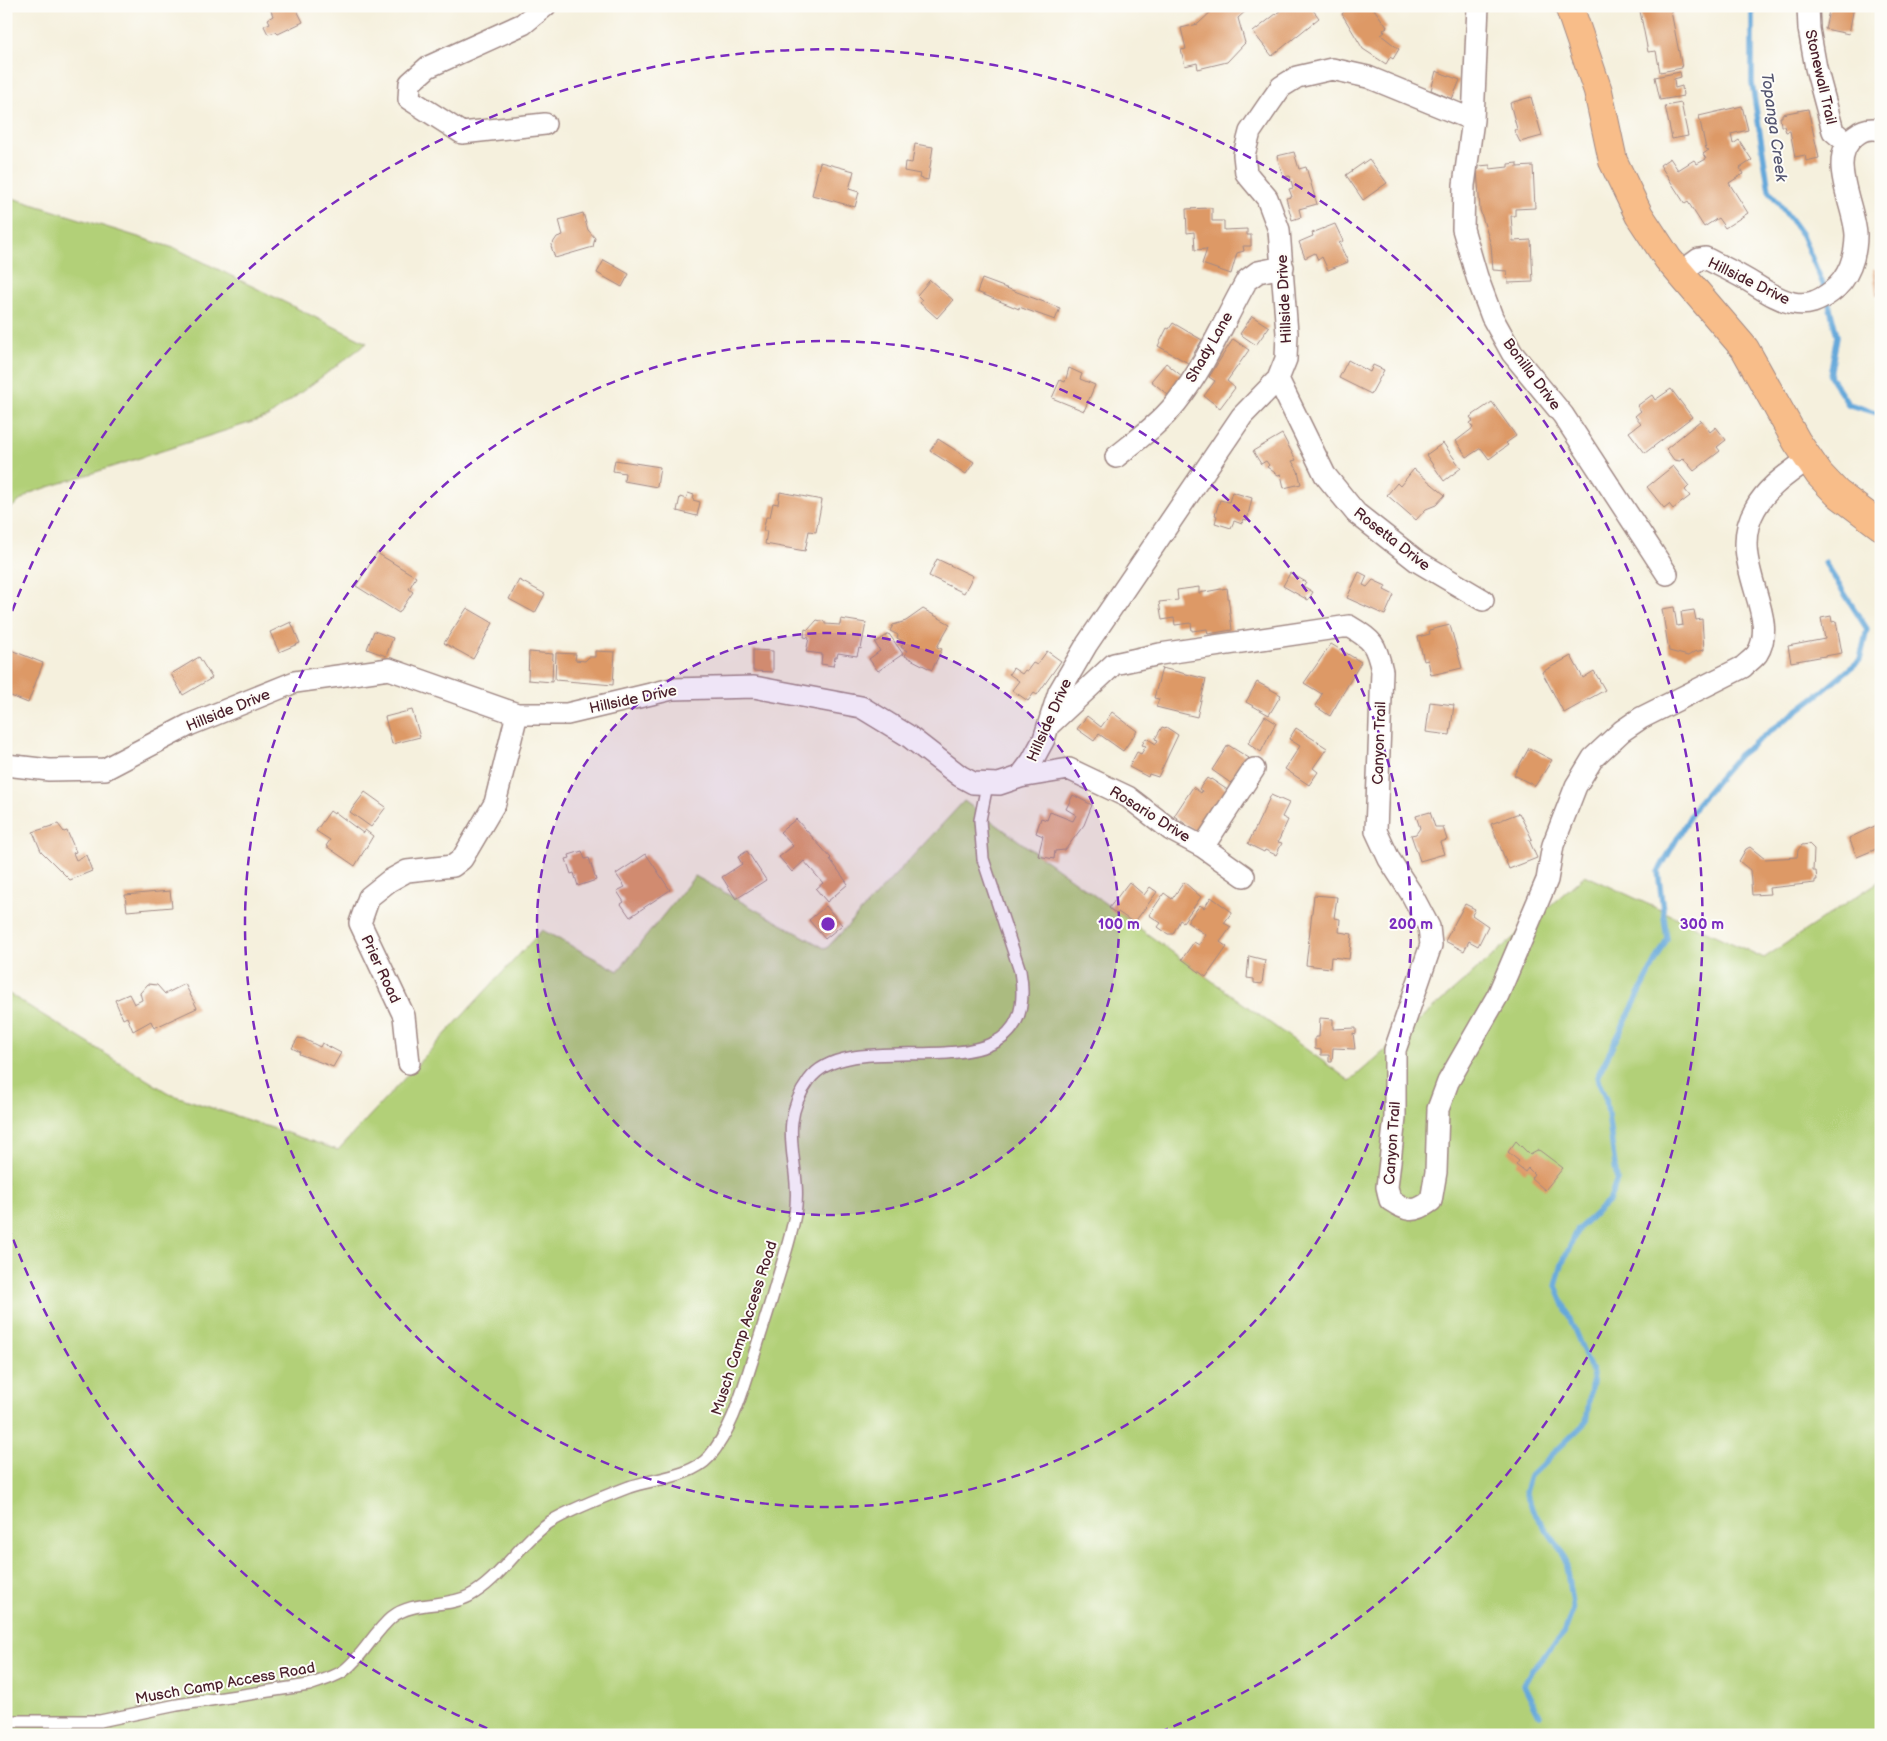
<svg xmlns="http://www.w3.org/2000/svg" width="1887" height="1741" viewBox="0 0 1887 1741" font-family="'Balsamiq Sans',sans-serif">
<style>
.green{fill:#b2d078;stroke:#7e7852}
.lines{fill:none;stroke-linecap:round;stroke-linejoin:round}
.stream{stroke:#65a8da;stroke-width:5.5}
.building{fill:#d96}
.service-casing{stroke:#a08884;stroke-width:14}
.minor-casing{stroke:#a08884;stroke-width:24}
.primary-casing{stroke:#a08884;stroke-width:30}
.service{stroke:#fff;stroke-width:11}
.minor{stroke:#fff;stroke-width:21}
.primary{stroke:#f8bd89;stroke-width:28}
.ring{fill:none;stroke:#7b2cbf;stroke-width:2.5;stroke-dasharray:9 6}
.labels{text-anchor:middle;stroke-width:4;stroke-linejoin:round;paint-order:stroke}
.street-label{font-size:15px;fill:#4a1f2b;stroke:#fdfcf7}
.water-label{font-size:16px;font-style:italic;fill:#555671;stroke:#fdfcf7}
.centre{fill:#7b2cbf;stroke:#fdfcf7;stroke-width:2.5}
.ring-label{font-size:15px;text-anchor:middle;font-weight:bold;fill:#7b2cbf;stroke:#fdfcf7;stroke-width:4;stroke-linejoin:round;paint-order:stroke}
</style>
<rect width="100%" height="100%" fill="#fdfcf7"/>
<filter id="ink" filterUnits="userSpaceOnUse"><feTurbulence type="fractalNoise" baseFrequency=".02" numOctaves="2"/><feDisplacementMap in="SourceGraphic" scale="10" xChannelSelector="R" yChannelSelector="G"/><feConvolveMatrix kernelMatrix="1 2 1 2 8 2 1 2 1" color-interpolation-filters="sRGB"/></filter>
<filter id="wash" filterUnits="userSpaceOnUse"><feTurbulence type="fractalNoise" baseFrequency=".0096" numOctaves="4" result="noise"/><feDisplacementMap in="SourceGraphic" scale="20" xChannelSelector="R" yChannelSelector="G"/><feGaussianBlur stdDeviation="1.12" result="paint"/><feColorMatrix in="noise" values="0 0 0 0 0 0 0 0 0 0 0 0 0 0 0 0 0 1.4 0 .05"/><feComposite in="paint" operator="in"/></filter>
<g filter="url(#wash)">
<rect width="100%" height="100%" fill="#f5f0dd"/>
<path class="green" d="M6 196 177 249 367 343 268 417 30 493 6 512Z
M964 801 1350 1081 1585 875 1764 958 1881 880V1735H6V992L170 1094 338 1150 542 930 618 971 695 876 826 949Z"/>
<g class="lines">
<path class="stream" d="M1752 6V83L1769 190 1802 235 1826 291
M1828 300 1837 336 1830 376 1848 404 1881 414
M1539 1715 1524 1685 1532 1670 1564 1633 1573 1610 1564 1554 1533 1511 1525 1492 1530 1476 1586 1422 1593 1374 1556 1286 1562 1264 1578 1229 1609 1201 1617 1180 1606 1100 1597 1077 1667 939 1658 872 1697 804 1739 755 1823 691 1860 660 1867 629 1825 563"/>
</g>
<g id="blocks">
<path class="building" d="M273 6H295L303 22 278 34 276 32 268 34 264 26 270 23 268 19 273 16 270 8Z
M1223 6H1246L1248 9 1238 18 1245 43 1227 62 1198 69 1197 63 1185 66 1181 50 1186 49 1181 28 1198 24 1216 7 1219 10Z
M1286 6H1310L1319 18 1272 56 1253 32Z
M1349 6H1378L1374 9 1387 27 1383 30 1385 32 1381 35 1399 49 1393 59 1390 57 1386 64 1363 49 1342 14Z
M1639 6H1670L1682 68 1660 72 1656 51 1648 52Z
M1830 6H1854L1849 34 1825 29Z
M1436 71 1460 80 1452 99 1431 90Z
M1680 72 1681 77 1674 79 1675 88 1682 86 1683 96 1660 100 1655 77Z
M1531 97 1542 136 1520 142 1514 130 1517 129 1510 103Z
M1681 103 1688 136 1672 139 1665 106Z
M1742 106 1748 130 1731 134 1733 144 1739 140 1752 160 1740 168 1743 174 1729 183 1748 213 1725 228 1718 218 1704 227 1688 202 1685 204 1660 165 1670 158 1678 170 1694 160 1697 164 1706 159 1703 154 1709 150 1706 149 1699 116Z
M1808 109 1819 158 1806 161 1805 155 1795 157 1790 131 1786 132 1784 126H1781L1780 117H1782V114Z
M915 144 933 147 928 180 919 178 920 174 904 171 905 162 912 163Z
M1294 152 1299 169 1306 167 1317 204 1299 209 1301 217 1292 220 1286 198 1292 197 1289 189 1293 188 1290 176 1283 177 1277 156Z
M1369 159 1387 183 1363 200 1346 175Z
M820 162 854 171 849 189 859 192 855 207 812 195Z
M1517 163V167L1533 166 1535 208 1515 209V216H1511L1513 241 1531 240 1533 282 1508 283 1507 271 1493 270 1491 245 1480 210 1477 170 1479 169V166L1490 165V169L1508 167V164Z
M1212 208V221H1224V230L1247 229V235H1251V246H1243L1244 251 1237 253 1231 274 1202 264 1207 249 1195 250 1194 232 1187 233 1186 209Z
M583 213 588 230 595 238 593 247 555 258 551 246 557 237 563 235 559 220Z
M1335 224 1343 241 1339 243 1348 262 1328 270 1322 257 1318 260 1315 253 1305 258 1299 242 1313 236 1312 233Z
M604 260 629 274 622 287 597 273Z
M1881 268V294L1876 295 1873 269Z
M982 279 1060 308 1055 320 1019 307V309L977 292Z
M930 280 953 300 937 318 920 303 922 300 917 295Z
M1252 316 1269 327 1256 345 1240 334Z
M1173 323 1202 340 1188 363 1158 346 1167 328 1169 329Z
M1233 339 1249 350 1227 381 1235 388 1220 408 1204 396 1215 381 1209 377Z
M1348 360 1370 372 1373 365 1384 370 1371 394 1339 378Z
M1166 363 1183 377 1168 395 1151 381Z
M1069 368 1082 374 1080 379 1095 385 1084 411 1052 398 1060 380 1065 382Z
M1671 389 1692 417 1645 453 1629 432 1641 423 1635 416 1641 411 1637 406 1652 395 1655 400Z
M1492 402 1516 436 1506 443 1508 445 1489 459 1481 448 1467 457 1456 441 1473 428 1470 423 1473 421 1470 417Z
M1701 420 1710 432 1716 427 1726 440 1717 447 1720 451 1694 471 1683 458 1680 461 1674 460 1666 449Z
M1282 434 1296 460 1292 461 1298 471 1301 484 1284 488 1281 474 1278 475 1267 467 1269 465 1266 461 1261 464 1253 451Z
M938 439 974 462 966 474 930 451Z
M1443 443 1461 468 1444 481 1426 455Z
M615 460 660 467 657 487 624 481 625 473 613 471Z
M1673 466 1689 486 1685 490 1690 496 1673 509 1669 504 1664 508 1647 487Z
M1414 469 1445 495 1436 505 1426 509 1416 520 1387 495 1397 483 1400 486Z
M780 492 822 500 816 532 809 531 805 551 765 544 767 531H763L766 517H770L773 503 778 504Z
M1232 492 1252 498 1247 520 1244 519 1242 524 1234 521 1231 528 1215 523 1217 516 1215 515 1220 500 1229 502Z
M688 493 694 495 693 500 700 502 697 516 677 511 680 497 686 499Z
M377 553 416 577 409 589 413 592 399 613 356 586Z
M937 559 973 576 964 593 929 576Z
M1359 572 1367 576 1363 585 1367 587 1373 580 1386 586 1384 590 1394 595 1385 615 1347 598Z
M1290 573 1306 582 1303 586 1313 592 1308 600 1283 586Z
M519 580 545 594 535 613 509 599Z
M1199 587V593L1227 588 1232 630 1208 634 1207 629 1192 631 1191 623 1175 625 1174 618 1162 620 1159 602 1178 600 1177 590Z
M1674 607 1677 626 1683 625 1681 612 1694 610 1696 620 1702 619 1704 650 1694 652 1688 656 1669 651 1662 609Z
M467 608 493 623 473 659 444 643Z
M923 609 950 624 937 647 942 649 932 670 905 656 907 651 901 647 904 642 897 638 898 635 890 631 893 625 906 621Z
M1831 616 1832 622 1836 621 1842 653 1791 662 1788 646 1825 639 1821 618Z
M841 619 866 623 861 649 859 648 857 656 838 653 837 657H835L833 666 821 664 822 654 806 652 809 638 804 637 805 629 808 630 817 620 825 622V624L840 625Z
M291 622 300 643 279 652 270 632Z
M1450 625 1462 668 1431 675 1428 660 1424 661 1418 637 1430 634 1429 630Z
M374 631 393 638 386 656 367 649Z
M889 634 903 654 878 671 869 659 880 651 875 643Z
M1331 644 1361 662 1330 716 1315 706 1322 694 1304 683Z
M6 648 43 663 28 703 6 694Z
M753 650 773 651V672L753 671Z
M595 651 615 652 613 685 555 680 556 653 576 654 575 660 585 661 589 657H595Z
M1047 651 1061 661 1037 695 1034 693 1028 701 1012 690 1019 681 1009 674 1013 668 1022 674 1025 670 1027 671 1033 663 1037 665Z
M529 652 553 654 552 682 528 680Z
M1571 656 1583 678 1594 671 1605 690 1564 713 1542 672Z
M199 657 212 678 183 695 171 674Z
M1162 668 1206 679 1197 717 1156 707 1159 699 1154 698Z
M1257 682 1281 695 1269 715 1246 702Z
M1430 702 1454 705 1450 735 1426 732Z
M412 710 420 737 392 744 385 717Z
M1112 712 1137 731 1123 751 1099 734 1094 741 1077 729 1087 716 1101 727Z
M1265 716 1276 723 1261 752 1248 743Z
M1162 727 1165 728 1166 727 1178 735 1158 777 1149 774 1148 777 1129 767 1137 752 1141 754 1146 746 1142 745 1146 738 1156 744 1158 740 1155 739Z
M1296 728 1327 748 1313 768 1318 772 1309 785 1285 769 1300 746 1289 739Z
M1228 745 1249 758 1232 784 1212 770Z
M1529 748 1552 760 1535 786 1514 775Z
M1207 778 1210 780 1211 779 1229 791 1201 835 1174 816 1193 787 1201 793 1202 791 1199 789Z
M365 792 386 807 371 827 350 812Z
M1073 795 1092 805 1084 825 1065 850 1055 851 1054 859 1038 856 1043 836 1036 833 1041 818 1047 820 1050 812 1073 821 1076 815 1066 809Z
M1271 795 1289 803 1282 817 1288 820 1278 842 1282 843 1276 855 1265 850 1264 852 1248 844Z
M330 811 334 814 335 812 363 833 365 830 373 836 355 866 326 846 330 840 316 831Z
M1430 812 1435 827H1443L1447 840 1440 842 1444 854 1420 861 1411 835 1416 834 1420 828 1416 816Z
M1519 813 1532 839 1529 840 1537 858 1509 869 1491 824Z
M796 819 831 858 830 859 848 884 827 902 816 889 823 883 804 861 792 872 779 857 793 846 780 832Z
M58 824 64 832 67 831 76 852 73 853 76 860 86 855 92 871 70 880 41 851 33 832Z
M1877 825 1879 831 1881 830V847L1857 857 1849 838Z
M1809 844 1814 849 1813 871H1816L1817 880H1815V883L1769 888 1770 894 1752 895 1750 870 1739 861 1746 849 1750 847 1765 859 1797 857 1798 850 1802 845Z
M582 851 585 859 589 858 596 880 578 886 574 873 571 874 566 859 570 858 569 855Z
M747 851 766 880 736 899 722 877 742 864 738 857Z
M646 854 670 890 630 917 621 904 624 902 617 891 625 887 616 874Z
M1129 882 1144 895 1150 887 1157 892 1134 923 1118 912 1116 914 1109 908Z
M1184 882 1201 897 1183 922 1180 920 1173 934H1168L1158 927 1161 923 1149 915 1164 893 1172 899Z
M170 891 172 907 127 911 125 895Z
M1314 895 1337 897 1334 918 1340 919 1339 932 1352 934 1349 959 1331 957 1330 968 1306 965Z
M1211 897 1232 912 1224 923 1231 927 1220 942 1227 947 1206 977 1182 959 1194 942 1199 945 1206 935 1187 922 1200 905 1204 908Z
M1465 904 1475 909 1472 915 1488 926 1478 946 1469 941 1464 951 1445 941Z
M826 906 842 925 825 939 809 920Z
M1249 956 1265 960 1262 984 1254 983V979L1247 978Z
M148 984 157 985 165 994 185 984 197 1008 154 1028 151 1021 133 1031 127 1017 123 1019 115 1000 129 994 134 1004 142 1000 140 993Z
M1320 1018 1333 1019V1029L1356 1028V1034L1353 1033 1355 1049 1333 1048 1332 1062H1329V1055H1321V1050L1315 1049V1037H1319Z
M298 1038 304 1039 320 1047 322 1043 341 1053 333 1067 299 1054 300 1052 292 1048Z
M1516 1141 1530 1155 1539 1150 1563 1168 1545 1190 1531 1178 1534 1174 1528 1168 1525 1172 1516 1165 1519 1161 1508 1152Z"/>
</g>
</g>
<g filter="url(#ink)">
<use href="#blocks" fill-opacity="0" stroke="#a08884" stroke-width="1"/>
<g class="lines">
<defs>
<path id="service" d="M6 1721H100L177 1705 309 1685C320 1681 332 1678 342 1672 362 1658 373 1633 392 1617 413 1600 446 1608 469 1596 500 1580 520 1542 550 1522 568 1511 608 1495 629 1487 653 1479 691 1477 709 1457 734 1427 743 1388 755 1352 761 1332 768 1312 774 1291 781 1266 791 1239 795 1214 803 1164 774 1128 809 1080 853 1017 1044 1108 1020 971L983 859 980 820 987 785"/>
<path id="minor" d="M545 6 523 24 428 67 410 83 409 99 462 133 545 124
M1478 6 1473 120 1464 185 1463 229 1477 277 1492 317 1512 353 1563 415 1667 574
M1808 6 1809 29 1816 68 1833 131 1847 143
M1680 273 1699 259 1705 258C1717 264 1730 270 1742 277 1759 286 1774 299 1793 303 1808 306 1819 301 1831 292 1849 279 1856 256 1856 235 1855 206 1825 156 1856 135 1863 129 1872 128 1881 130
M1278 379 1325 475 1356 513 1417 561 1483 600
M1116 457C1137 440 1159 424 1176 403 1206 365 1224 321 1247 280L1258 272 1283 267
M1049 725 1114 664 1160 654 1349 626C1373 640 1376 644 1382 671L1376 831 1389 859 1411 893 1429 927 1431 945 1395 1050V1118L1387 1187 1390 1200C1408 1211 1413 1214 1431 1201L1436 1172 1438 1109 1448 1082 1498 995 1547 880 1553 845 1576 786 1593 758 1622 731 1641 718 1743 667C1747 663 1753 659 1757 654 1782 615 1725 561 1755 509 1767 487 1788 474 1808 459
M6 765 49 770 105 769 189 725 295 682 389 669 517 714H567L672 689 754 687 861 707 907 735 960 776 973 783 999 784 1020 777 1032 761 1044 739 1059 692 1087 644 1242 416 1278 379 1286 359 1287 333 1279 230 1267 198 1246 173 1244 155 1250 132 1267 107 1281 87 1297 77 1332 69 1368 77 1473 120
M1020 777 1069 769 1128 797 1171 830 1203 847 1244 876
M1203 847 1254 769
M409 1063 404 1016 360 923 369 897 389 881 407 871 453 866 462 859 495 803 517 714"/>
<path id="primary" d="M1569 6 1598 91 1613 161 1639 215 1668 259 1745 349 1797 442 1819 474 1837 493 1881 526"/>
</defs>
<use href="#service" class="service-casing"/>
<use href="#minor" class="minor-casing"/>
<use href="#primary" class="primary-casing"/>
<use href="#service" class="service"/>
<use href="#minor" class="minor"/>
<use href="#primary" class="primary"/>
</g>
</g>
<circle cx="828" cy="924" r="291" fill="#7b2cbf" fill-opacity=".12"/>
<g class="ring">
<circle cx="828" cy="924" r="291"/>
<circle cx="828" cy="924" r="583"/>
<path d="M501 1734A874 874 0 0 1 7 1223M7 625A874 874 0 1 1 1155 1734"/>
</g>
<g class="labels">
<g class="street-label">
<text transform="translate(1821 77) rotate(77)" y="5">Stonewall Trail</text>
<text transform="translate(1749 281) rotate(26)" y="5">Hillside Drive</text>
<text transform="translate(1284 299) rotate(-93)" y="5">Hillside Drive</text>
<text transform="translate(1209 347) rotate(-60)" y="5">Shady Lane</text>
<text transform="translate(1532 374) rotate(53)" y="5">Bonilla Drive</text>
<text transform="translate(1392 539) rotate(38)" y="5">Rosetta Drive</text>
<text transform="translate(633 699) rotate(-12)" y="5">Hillside Drive</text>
<text transform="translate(228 710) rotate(-22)" y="5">Hillside Drive</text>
<text transform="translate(1049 720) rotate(-66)" y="5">Hillside Drive</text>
<text transform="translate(1379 743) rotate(-88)" y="5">Canyon Trail</text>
<text transform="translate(1150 814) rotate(32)" y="5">Rosario Drive</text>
<text transform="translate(381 969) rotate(65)" y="5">Prier Road</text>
<text transform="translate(1392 1143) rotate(-86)" y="5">Canyon Trail</text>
<text transform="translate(744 1328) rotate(-72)" y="5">Musch Camp Access Road</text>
<text transform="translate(225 1683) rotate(-10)" y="5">Musch Camp Access Road</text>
</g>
<g class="water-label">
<text transform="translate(1775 127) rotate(82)" y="6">Topanga Creek</text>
</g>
</g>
<circle cx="828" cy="924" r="8" class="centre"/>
<g class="ring-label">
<text x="1119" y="929">100 m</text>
<text x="1411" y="929">200 m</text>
<text x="1702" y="929">300 m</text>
</g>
<rect width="1887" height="1741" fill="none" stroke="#fdfcf7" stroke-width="25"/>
</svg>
